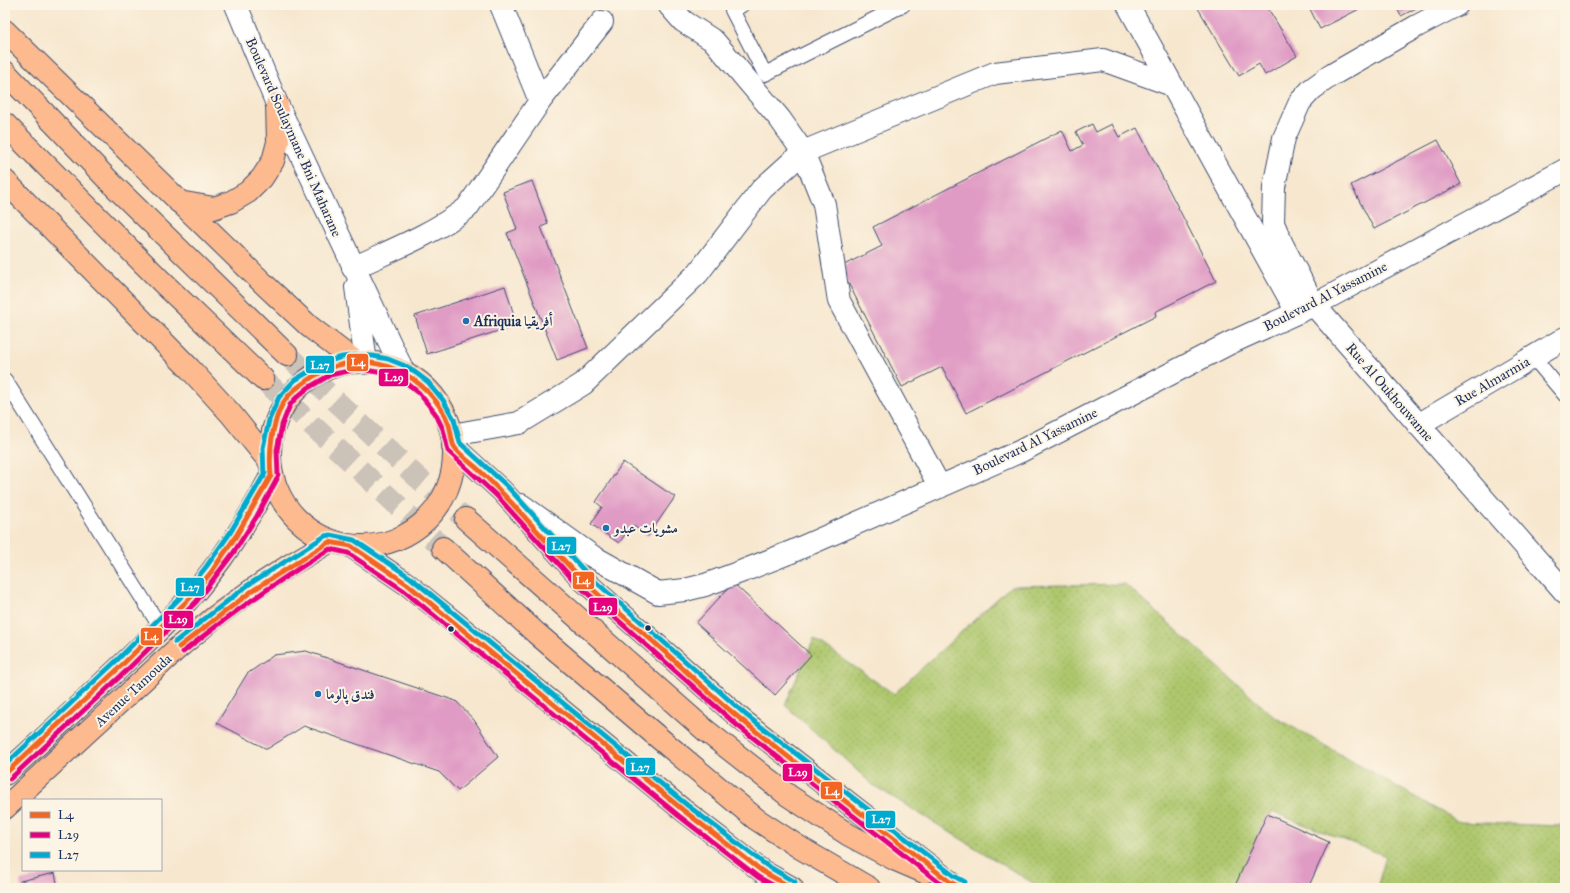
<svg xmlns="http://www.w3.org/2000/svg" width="1570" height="893" viewBox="0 0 1570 893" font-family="'IM FELL Great Primer',Amiri,serif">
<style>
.grass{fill:url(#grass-dots);stroke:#647b66}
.building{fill:#e09bc5}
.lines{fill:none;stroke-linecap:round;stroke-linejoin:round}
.highway-tunnel{stroke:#cbc2b8;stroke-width:22;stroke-dasharray:22 11;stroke-linecap:butt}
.lane-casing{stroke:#3c4b6f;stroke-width:16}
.street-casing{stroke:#3c4b6f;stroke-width:24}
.highway-casing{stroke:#3c4b6f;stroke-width:24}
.lane{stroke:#fff;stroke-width:14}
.street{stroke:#fff;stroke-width:22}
.highway{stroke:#fcba8e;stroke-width:22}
.bus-1-casing{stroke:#fcf5e5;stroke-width:8}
.bus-2-casing{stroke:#fcf5e5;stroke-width:8}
.bus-3-casing{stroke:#fcf5e5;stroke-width:8}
.bus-1{stroke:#f26522;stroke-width:5}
.bus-2{stroke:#e5007d;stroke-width:5}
.bus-3{stroke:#00a9ce;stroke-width:5}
.poi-dot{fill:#1f6fb2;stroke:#fcf5e5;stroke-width:1.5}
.bus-dot{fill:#1b2f5e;stroke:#fcf5e5;stroke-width:1.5}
.labels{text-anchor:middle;stroke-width:4;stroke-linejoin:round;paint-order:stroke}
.street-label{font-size:14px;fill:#1b2f5e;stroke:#fcf5e5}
.poi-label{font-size:14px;font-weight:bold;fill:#1b2f5e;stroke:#fcf5e5;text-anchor:start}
.line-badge{stroke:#fcf5e5;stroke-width:1.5}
.badge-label{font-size:11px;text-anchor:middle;font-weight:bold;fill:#fff}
</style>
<defs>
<pattern id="grass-dots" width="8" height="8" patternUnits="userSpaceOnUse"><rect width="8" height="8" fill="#aec76d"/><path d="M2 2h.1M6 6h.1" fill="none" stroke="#95ab61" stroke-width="1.8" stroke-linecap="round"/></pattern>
</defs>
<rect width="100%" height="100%" fill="#fcf5e5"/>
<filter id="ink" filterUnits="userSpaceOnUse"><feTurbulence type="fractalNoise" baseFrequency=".025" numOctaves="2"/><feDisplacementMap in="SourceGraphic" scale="8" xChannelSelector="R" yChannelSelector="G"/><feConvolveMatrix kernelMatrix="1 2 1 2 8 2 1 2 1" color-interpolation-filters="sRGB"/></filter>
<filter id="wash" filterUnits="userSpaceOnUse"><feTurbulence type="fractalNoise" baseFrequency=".012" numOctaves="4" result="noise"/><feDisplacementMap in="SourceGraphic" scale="16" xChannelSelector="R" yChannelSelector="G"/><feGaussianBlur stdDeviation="0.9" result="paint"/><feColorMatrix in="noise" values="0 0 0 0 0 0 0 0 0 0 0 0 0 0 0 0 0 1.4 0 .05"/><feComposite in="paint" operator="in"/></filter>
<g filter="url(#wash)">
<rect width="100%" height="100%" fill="#f7e7cf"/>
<path class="grass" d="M1125 584 1273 716 1459 822 1559 826 1565 821V888H1377L1386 856 1272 812 1238 888H1041L873 785 785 705 814 639 894 694 1011 586Z"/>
<g id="blocks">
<path class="building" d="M1196 5H1266L1297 56 1265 75 1259 64 1239 76Z
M1308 5H1367L1320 29Z
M1395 5H1419L1420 6 1401 16Z
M1092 124 1096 132 1112 124 1119 137 1137 128 1216 281 1155 312 1156 316 966 413 942 367 902 387 840 267 882 246 873 227 1062 130 1072 151 1083 145 1076 132Z
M1438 140 1461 184 1374 229 1351 185Z
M532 181 548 224 541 227 588 348 557 360 507 233 517 229 503 192Z
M505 286 517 325 427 354 415 316Z
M623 462 675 497 648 536 632 525 619 543 591 524 602 507 596 502Z
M733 583 811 655 775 695 696 623Z
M306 651 456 701 474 720 498 757 458 791 439 772 304 726 267 749 217 723 247 674 274 655Z
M1267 814 1329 842 1308 888H1304L1296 884 1294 888H1234Z
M55 873 58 888H21L20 881Z"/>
</g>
</g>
<g filter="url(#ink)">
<use href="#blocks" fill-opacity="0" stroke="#3c4b6f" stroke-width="1"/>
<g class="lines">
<path class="highway-tunnel" d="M287 355 417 477 466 519
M263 379 443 548"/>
<defs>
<path id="lane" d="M742 5 732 10 765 74 903 5
M1533 357 1565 395
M5 380 161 628"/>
<path id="street" d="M236 5 277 104 403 371
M501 5 540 101
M669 5 683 21 714 41 780 119 803 152 824 204 839 301 940 487
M1128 5 1297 312
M1457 5 1417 26 1330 76 1312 89 1300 102 1284 138 1274 187 1273 223 1282 244 1314 305 1565 592
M353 268C392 250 433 234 467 208L540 101 602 22
M356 287 366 363
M1418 425 1565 338
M452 435 519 423 583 384 698 273 762 189 803 152 995 73 1103 60 1172 85
M521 505 592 556 658 593 685 590 705 585 743 571 791 552 1021 451 1230 343 1314 305 1565 170"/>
<path id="highway" d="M5 31 267 287 310 327 356 362
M5 72 112 184 287 355
M5 124 162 282 263 379
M5 181 190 369 231 414 269 461
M179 202 214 208 231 202 248 192 262 178 273 161 278 142 277 104
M270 454a92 92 0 1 1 184 0a92 92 0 1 1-184 0Z
M453 446 502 491 583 580 742 720 950 882
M466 519 705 730 789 796 849 835 896 860 924 872
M351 546 407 584 454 622 683 810 762 871 792 888
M443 548 536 633 659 738 756 819 802 849 869 888
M5 774C44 739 82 703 120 667 152 636 185 607 212 571 235 541 254 509 271 476
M5 808 179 647 215 617 252 590 290 565 329 542"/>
</defs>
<use href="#lane" class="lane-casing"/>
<use href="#street" class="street-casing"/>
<use href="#highway" class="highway-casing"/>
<use href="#lane" class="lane"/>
<use href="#street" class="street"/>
<use href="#highway" class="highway"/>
<defs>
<path id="bus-1" d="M271 476C269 452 271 427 282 405 289 392 302 384 314 376 340 360 369 358 397 370 420 380 441 402 449 425 451 431 451 438 453 444 455 452 474 465 480 471 517 505 547 545 583 580 606 603 632 623 656 644 685 670 713 697 743 721 811 776 881 828 950 882L962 888
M179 647 252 591 329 542 351 546 407 584 683 810 762 871 792 888
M5 774 120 667 191 597 212 571 236 536 271 476"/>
<path id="bus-2" d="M278 475 277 450 282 425 290 405 296 398 308 388 330 375 358 369 384 373 408 384 419 393 435 413 443 429 448 451 497 496 578 585 738 726 946 888
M183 652C230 614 279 580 330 549L348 553 403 590 679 816 758 877 778 888
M10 779 125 672 196 602 234 552 257 516 277 479"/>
<path id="bus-3" d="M264 477 263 448 269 420 279 397 295 380 323 363 342 357 358 355 373 356 388 359 403 365 416 373 428 382 443 400 454 419 460 443 507 486 588 575 746 715 954 876 965 882
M175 642 248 585 325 536 330 535 354 540 411 578 687 805 766 865 795 882
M5 765 115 662 186 592 206 567 230 533 265 473"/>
</defs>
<use href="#bus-1" class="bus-1-casing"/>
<use href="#bus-2" class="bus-2-casing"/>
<use href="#bus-3" class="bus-3-casing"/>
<use href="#bus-1" class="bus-1"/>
<use href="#bus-2" class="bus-2"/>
<use href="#bus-3" class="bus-3"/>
</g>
</g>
<g class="poi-dot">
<circle cx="466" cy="321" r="4"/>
<circle cx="606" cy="528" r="4"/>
<circle cx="318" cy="694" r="4"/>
</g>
<g class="bus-dot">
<circle cx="648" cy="628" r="3.5"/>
<circle cx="451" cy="629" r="3.5"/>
</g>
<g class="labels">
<g class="street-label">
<text transform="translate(294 137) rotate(66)" y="5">Boulevard Soulaymane Bni Maharane</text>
<text transform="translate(1325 296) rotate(-27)" y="5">Boulevard Al Yassamine</text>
<text transform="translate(1492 381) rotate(-30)" y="5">Rue Almarmia</text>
<text transform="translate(1390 392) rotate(49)" y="5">Rue Al Oukhouwanne</text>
<text transform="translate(1035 441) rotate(-26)" y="5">Boulevard Al Yassamine</text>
<text transform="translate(133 690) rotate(-43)" y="5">Avenue Tamouda</text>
</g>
<g class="poi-label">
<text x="474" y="326">Afriquia أفريقيا</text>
<text x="614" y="533">مشويات عبدو</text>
<text x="326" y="699">فندق پالوما</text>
</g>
</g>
<g class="line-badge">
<rect x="346" y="353" width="23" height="19" rx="4" fill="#f26522"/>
<rect x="305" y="355" width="30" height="19" rx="4" fill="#00a9ce"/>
<rect x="378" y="368" width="31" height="19" rx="4" fill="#e5007d"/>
<rect x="546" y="536" width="31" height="19" rx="4" fill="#00a9ce"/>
<rect x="572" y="571" width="23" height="19" rx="4" fill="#f26522"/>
<rect x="175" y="577" width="30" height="20" rx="4" fill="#00a9ce"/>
<rect x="588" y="597" width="30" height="19" rx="4" fill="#e5007d"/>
<rect x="163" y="610" width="31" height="19" rx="4" fill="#e5007d"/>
<rect x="140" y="627" width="23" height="19" rx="4" fill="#f26522"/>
<rect x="625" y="757" width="31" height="19" rx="4" fill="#00a9ce"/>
<rect x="782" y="763" width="31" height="19" rx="4" fill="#e5007d"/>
<rect x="820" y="781" width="23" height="19" rx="4" fill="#f26522"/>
<rect x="865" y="810" width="31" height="19" rx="4" fill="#00a9ce"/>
</g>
<g class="badge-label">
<text x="358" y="366">L4</text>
<text x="320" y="369">L27</text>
<text x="394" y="381">L29</text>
<text x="561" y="550">L27</text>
<text x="583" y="584">L4</text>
<text x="190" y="591">L27</text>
<text x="603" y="611">L29</text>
<text x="178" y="623">L29</text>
<text x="151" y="640">L4</text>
<text x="640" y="771">L27</text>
<text x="798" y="776">L29</text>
<text x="832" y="795">L4</text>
<text x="881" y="823">L27</text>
</g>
<rect width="1570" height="893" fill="none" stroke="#fcf5e5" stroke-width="20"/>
<rect x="22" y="799" width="140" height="72" fill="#fcf5e5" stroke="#a2a6af"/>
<rect x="30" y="812" width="20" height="6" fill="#f26522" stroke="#a2a6af"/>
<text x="58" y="819" font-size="12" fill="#1b2f5e">L4</text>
<rect x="30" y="832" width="20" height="6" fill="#e5007d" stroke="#a2a6af"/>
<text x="58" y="839" font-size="12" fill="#1b2f5e">L29</text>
<rect x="30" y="852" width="20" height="6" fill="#00a9ce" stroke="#a2a6af"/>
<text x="58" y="859" font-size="12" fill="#1b2f5e">L27</text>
</svg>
